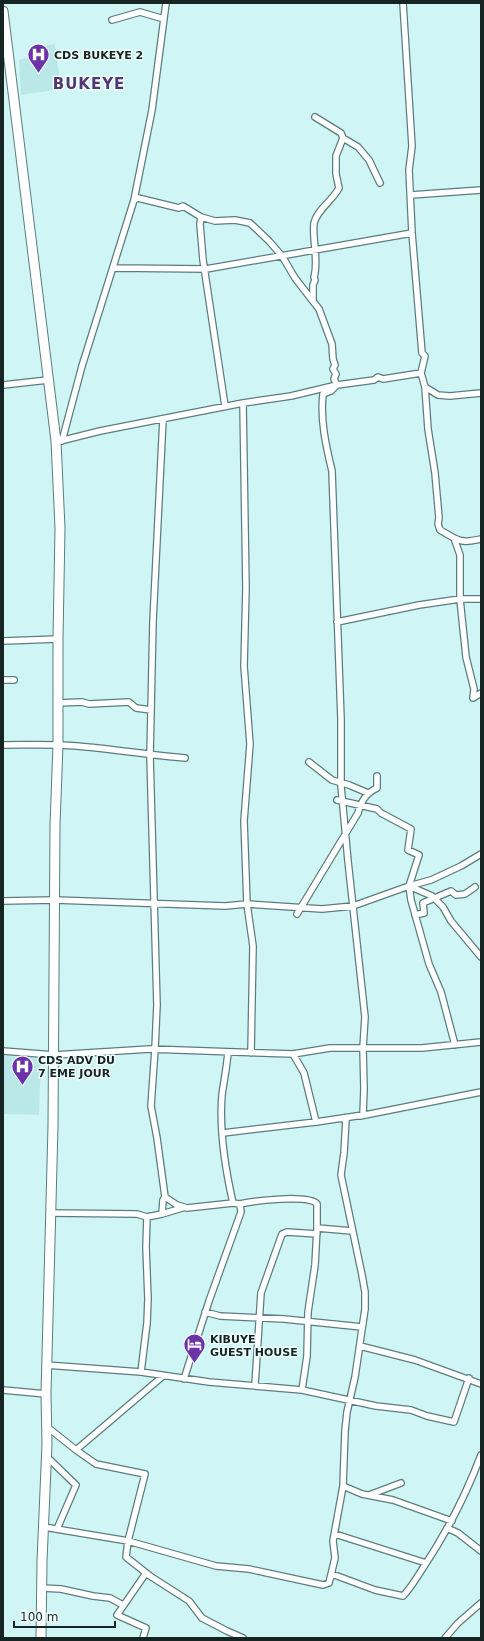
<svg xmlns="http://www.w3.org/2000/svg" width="484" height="1641" viewBox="0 0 484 1641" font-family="'DejaVu Sans',sans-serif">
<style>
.built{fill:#bae8e8}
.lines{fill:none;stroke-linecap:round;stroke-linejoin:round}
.minor-casing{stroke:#5b7d7d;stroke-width:8}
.trunk-casing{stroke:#5b7d7d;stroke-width:11}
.minor{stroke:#fff;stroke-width:5.5}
.trunk{stroke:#fff;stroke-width:9}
.labels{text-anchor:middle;stroke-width:3;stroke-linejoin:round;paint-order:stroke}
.poi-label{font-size:11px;font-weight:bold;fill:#162424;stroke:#effdfd;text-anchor:start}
.district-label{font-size:15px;font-weight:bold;letter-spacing:1px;fill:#513773;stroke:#effdfd}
</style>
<rect width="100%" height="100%" fill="#d0f5f5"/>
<path class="built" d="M55 44 61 89 21 95 19 60 33 56 32 48Z
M3 1056 41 1058 39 1115 3 1114Z"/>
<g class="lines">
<defs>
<path id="minor" d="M403 3 412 146 409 170 412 233 422 353 425 356 421 373 425 387 428 429 435 473 439 518 438 524 440 530 454 538 460 555V599L466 657 474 689 473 698 481 693
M112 20 140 12 164 19
M343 138 358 147 369 160 380 183
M411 195 481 190
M134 200 138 198 179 208 183 206 201 217 215 221 235 220 250 223 269 241 282 256 295 278 319 309 332 344 333 359 335 365 333 369 336 374 334 379 337 385 331 391 323 394C320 420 326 446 332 471L341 719V786L348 861 365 1017 363 1048 364 1089 363 1115 316 1122 223 1133
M201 217 200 224 203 260 225 406
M113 268 206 269 412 233
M313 301V285L315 280 314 277C319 261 312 239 314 223 317 210 333 200 339 188L336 174V156L343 138 341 133 315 117
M3 385 48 380
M425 387 438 395 450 396 481 393
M243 403 246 588 244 666 250 744 244 821 247 904 253 946 251 1053
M163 419 153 621 150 756 157 1005 155 1049 151 1106 157 1138 165 1197
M60 441 100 431 243 403 291 396 337 385 374 380 378 377 383 379 421 373
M62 441 82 366 134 200 152 110 166 3
M454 538C463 543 471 541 481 539
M337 622 419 605 460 599H481
M3 641 58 639
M3 680H14
M58 703 82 702 89 704 129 702 136 708 151 710
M3 745C28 745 52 744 77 746 113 749 149 755 185 758
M309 762 332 780 349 785 368 793
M337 800 377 809 381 813 411 829 408 850 419 855 409 886 411 900 429 964 441 992 455 1045
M409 886 432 896 443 907 451 921 481 957
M3 901 55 900 225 906 247 904 322 909 353 906 409 886 431 880 461 866 481 854
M297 914 358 813C361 801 366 793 377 788V776
M415 915 424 913 423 903 451 891 456 895 465 894 475 887
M3 1051 54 1055 150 1049 293 1054 330 1048H422L481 1042
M293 1054 304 1073 316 1122H318
M360 1116 481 1092
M240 1204C253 1201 309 1194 317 1204V1228L352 1231
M50 1213 137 1214 147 1217 162 1214 163 1200 165 1197 177 1205 187 1208 233 1203
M162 1214 182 1208
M205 1312 220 1316 284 1319 362 1327
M360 1346 415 1360 481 1384
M46 1365 141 1372 209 1382 302 1390 376 1406 411 1410 427 1416 454 1422 469 1378
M141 1372 147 1323 148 1299 146 1247 147 1217
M184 1379 209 1301 241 1212 240 1204 233 1203C225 1168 219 1131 222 1095 224 1080 227 1066 228 1052
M255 1385 261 1293 282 1234 287 1232 317 1234
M3 1390 46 1394
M302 1390 307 1356 308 1312 315 1265 317 1228
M76 1450 163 1376
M47 1457 76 1485 57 1529
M343 1486 362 1494 393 1500 452 1521
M369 1495 401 1483
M44 1527 128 1541 145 1474 96 1464 76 1450 46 1426
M447 1528 458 1533 481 1551
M335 1534 426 1563
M332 1574 375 1590 403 1596C411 1588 417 1577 423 1568 447 1532 466 1495 481 1455
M42 1588 61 1589 93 1596 110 1598 123 1605
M143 1638 146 1628 117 1615 146 1573
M243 1638 227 1631 202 1618 189 1601 150 1576 126 1557 128 1541 216 1566 249 1569 323 1585 329 1583 335 1558 333 1541 343 1486 345 1431 347 1412 355 1377 365 1309V1292L362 1275 341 1175 344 1153 346 1119H343
M445 1638 458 1623 481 1603"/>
<path id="trunk" d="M3 11 56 441 60 528 58 639V745L55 825 53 1126 46 1394 47 1444 42 1561 41 1638"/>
</defs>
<use href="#minor" class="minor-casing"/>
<use href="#trunk" class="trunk-casing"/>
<use href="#minor" class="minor"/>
<use href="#trunk" class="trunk"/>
</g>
<defs>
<symbol id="hospital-pin" viewBox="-11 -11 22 30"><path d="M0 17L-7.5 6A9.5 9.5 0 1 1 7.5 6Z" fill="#6c33a9" stroke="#effdfd"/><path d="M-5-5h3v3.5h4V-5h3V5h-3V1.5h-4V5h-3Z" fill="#fff"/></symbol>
<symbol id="hotel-pin" viewBox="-11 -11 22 30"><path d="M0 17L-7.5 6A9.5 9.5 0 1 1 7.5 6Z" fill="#6c33a9" stroke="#effdfd"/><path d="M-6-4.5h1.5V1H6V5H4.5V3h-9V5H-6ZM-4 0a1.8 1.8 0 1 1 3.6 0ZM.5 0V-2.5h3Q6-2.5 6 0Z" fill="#fff"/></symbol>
</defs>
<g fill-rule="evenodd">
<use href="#hospital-pin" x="26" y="42" width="25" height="34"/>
<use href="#hospital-pin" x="10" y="1054" width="25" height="34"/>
<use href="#hotel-pin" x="182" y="1332" width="25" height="34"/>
</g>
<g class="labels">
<g class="poi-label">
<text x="54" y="59">CDS BUKEYE 2</text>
<text x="38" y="1064">CDS ADV DU<tspan x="38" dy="13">7 EME JOUR</tspan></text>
<text x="210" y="1343">KIBUYE<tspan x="210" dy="13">GUEST HOUSE</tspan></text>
</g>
<g class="district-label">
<text x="89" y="89">BUKEYE</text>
</g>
</g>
<rect width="484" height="1641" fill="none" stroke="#162424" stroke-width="8"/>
<path d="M14 1621v6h101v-6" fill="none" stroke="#162424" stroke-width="2"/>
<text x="20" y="1621" font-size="12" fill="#162424" stroke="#effdfd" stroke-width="3" paint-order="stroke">100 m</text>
</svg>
